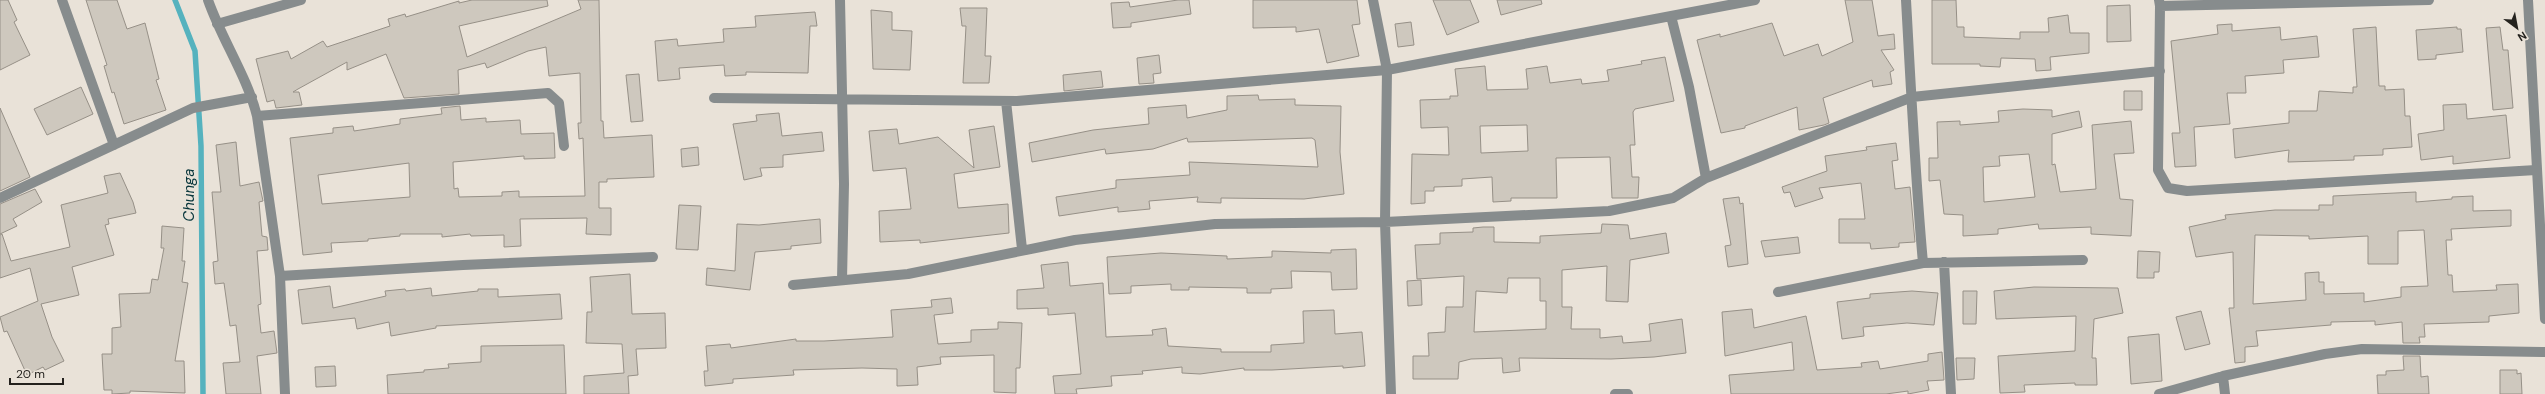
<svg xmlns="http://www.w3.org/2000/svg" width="2545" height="394" viewBox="0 0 2545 394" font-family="'DM Sans',sans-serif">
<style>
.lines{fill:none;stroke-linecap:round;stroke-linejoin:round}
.stream{stroke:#55b2be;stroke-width:5.5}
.building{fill:#cec8be;stroke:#969087;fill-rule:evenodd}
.street{stroke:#878c8d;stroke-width:10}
.labels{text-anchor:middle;stroke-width:3.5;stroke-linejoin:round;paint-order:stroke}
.water-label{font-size:15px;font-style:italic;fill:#06343a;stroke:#e9e2d8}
</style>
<rect width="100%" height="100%" fill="#e9e2d8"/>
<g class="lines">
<path class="stream" d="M175 0 195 51 201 146 203 394"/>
</g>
<path class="building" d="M0 0H8L17 20 14 22 30 55 0 70Z
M86 0H117L127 29 145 23 159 79 156 80 166 110 124 124 114 92 112 93 104 66 107 65Z
M472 0H547L548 6 459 26 467 57 581 9 578 0H599L601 121H603L604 138 652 135 654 177 607 179V182H599V208H611V235L586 234 587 218 520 219 521 246 504 247V235L471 236 470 234 442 237V234H400V236L368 239V241L331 243 332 252 303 255 290 138 333 133V128L353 126 354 131 400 124V119L442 114 441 108 460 106 461 120 486 118V122L520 120 521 134 554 133 555 158 524 159V156L453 162 454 189 458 188 459 197 502 196V192L519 191V197L585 196 583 138 579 139 578 123H581L580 73 549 76 546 47 528 51 487 68 485 63 458 70 459 94 404 98 386 54 347 70V62L298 89 293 92H299L302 105 276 108 274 100 267 102 256 59 288 51 291 59 323 41 327 47 390 26 388 19 405 14 406 17 459 1V3ZM409 163 410 197 322 204 318 175Z
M1178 0H1189L1191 14 1131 23V27L1113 28 1111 3 1129 2 1130 7Z
M1253 0H1357L1360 24 1352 25 1359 56 1327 63 1319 29 1296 32V27L1253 28Z
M1433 0H1470L1479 22 1447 35Z
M1497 0H1541L1542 4 1501 15Z
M1845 0H1872L1878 36 1894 34 1895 49 1881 50 1894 70 1890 72 1892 84 1873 87 1872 80 1823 98 1829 123 1824 125 1799 130 1797 107 1745 126V128L1721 133 1697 40 1720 34V37L1772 23 1784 56 1818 44 1822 56 1853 42Z
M1932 0H1956L1957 27H1964V37L2020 39V32H2049L2048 18 2068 15 2070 33H2089V53L2050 57 2051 70 2036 71 2035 59 2001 58 2000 67 1980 66V64H1932Z
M2130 5 2131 41 2107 42V6Z
M960 8H987L985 56H991L989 83H963L966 26H962Z
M871 10 892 12V30L912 31 910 70 873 69Z
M815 12 817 26H810L808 73 746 72V75L725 76 724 65 679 68 680 79 658 81 655 41 677 39 678 46 724 42 723 29 756 27 755 16Z
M1411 22 1414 45 1398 47 1395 24Z
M2232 24V31L2280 27 2281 40 2317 36 2319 57 2283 60 2284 73 2245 76 2246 93H2227L2230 124 2194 127 2196 166 2175 167 2172 133H2180L2171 41 2218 34 2217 25Z
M2376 27 2379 86H2385V90L2404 89 2405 116H2410L2412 147 2383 149V155L2354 156V160L2288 162 2289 150 2235 158 2233 129 2289 123V111H2317L2319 91 2353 93V87H2357L2353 29Z
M2457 27V29H2461L2463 52 2436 55V59L2418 60 2416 30Z
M2500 27 2503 50H2508L2513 108 2493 110 2486 28Z
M1159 55 1161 73 1153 74 1154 83 1139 84 1137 58Z
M1665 57 1674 101 1635 109 1633 112 1635 145H1630L1632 177H1639L1638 198H1612L1610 157 1556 158 1557 198H1511V201L1493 202 1492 177 1462 179V186L1434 187V191H1425V203L1411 204 1412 154 1449 155 1448 127 1421 128 1420 100 1450 99V96H1458L1455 69 1485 66 1487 90 1528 89 1526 69 1547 66 1550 83 1581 79 1582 84 1609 81 1607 70 1642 64 1641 61ZM1527 125 1528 151 1481 153 1480 126Z
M1101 71 1103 87 1064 91 1063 75Z
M639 74 643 121 631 122 626 75Z
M81 87 93 114 47 135 34 109Z
M2124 91H2142V110H2124Z
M1258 95 1259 100 1295 99V105L1341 106 1340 152 1344 194 1304 199 1221 198V203L1197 202 1198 197 1149 201 1150 209 1118 212V207L1059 216 1056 197 1116 188V180L1190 175 1189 162 1318 167 1315 140 1312 138 1188 142 1187 138 1153 149 1106 154 1105 149 1032 162 1029 143 1093 130 1149 124 1148 108 1186 105 1187 118 1227 110V96Z
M2466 104 2467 119 2506 115 2510 158 2453 164V156L2421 160 2418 134 2444 130 2443 105Z
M0 108 30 177 0 191Z
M2023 109 2052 110V117L2079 111 2082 127 2052 134V165L2055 164 2060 192 2096 189 2092 125 2131 121 2134 153 2114 154 2120 199 2133 200 2131 236 2091 234V227L2039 229 2038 224 1998 229V234L1963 236V215L1944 214 1940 180 1929 181V158H1938L1937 122 1960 121V125L1999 122 1998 111ZM2029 154 2035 197 1984 202 1983 167 2000 166 1999 156Z
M779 113 782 136 822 132 824 151 783 155V167L760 168 762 176 744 180 733 124 757 121 756 115Z
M994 126 1000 167 954 174 958 208 1008 204 1009 233 920 243V240L880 242 879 211 911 209 906 168 873 171 869 131 897 129 899 144 938 137 974 168 969 130Z
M236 142 240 186 259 182 263 201 259 202 262 236 267 237 268 250 257 251 261 304 258 305 261 333 274 331 277 353 257 356 261 394H226L223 363 240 362 236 325 230 326 224 283 215 284 213 262 218 261 212 192H221L216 145Z
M1896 143 1898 160 1892 161 1895 189 1910 187 1915 242 1899 243V247L1871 249 1870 243H1839V219H1865L1861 183 1819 188 1823 198 1795 207 1790 192 1784 193 1782 187 1827 171 1825 156 1867 150 1866 147Z
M698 147 699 165 682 167 681 149Z
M120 173 133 202 136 213 108 219 109 224 105 225 114 255 72 267 79 295 41 304 52 337 64 361 45 370 43 367 27 375 7 331 4 332 0 317 38 301 30 268 0 278V235L2 234 11 261 70 247 61 205 108 193 104 176Z
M35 189 42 202 13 219 17 226 0 234V204Z
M2416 192V202L2452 199V197L2473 196V211L2511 210V226L2451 229 2452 240H2446L2448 275H2452L2453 292 2497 290 2496 285 2518 284 2519 313 2489 316V322L2424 324 2425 337H2419L2420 343H2403L2402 322 2375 325V321L2331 322V325L2256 331 2258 346 2245 347V362L2235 363 2229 308H2234L2233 252 2196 257 2189 227 2226 219 2225 215 2275 210H2319V205H2333V196ZM2424 230 2428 286 2401 287V297L2364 302V293L2324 294V282H2319V272L2305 273 2306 300 2253 304 2255 235 2309 236V239L2368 236V264H2398V231Z
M1739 197 1740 204 1743 203 1748 264 1728 267 1725 246 1731 245 1723 199Z
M679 205 701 206 698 250 676 249Z
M820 219 821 243 791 246V249L755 252 750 290 706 285 707 268 735 271 737 224 759 225Z
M1602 224 1628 225 1630 239 1666 233 1669 253 1630 260 1628 302 1606 301 1607 266 1562 270V307H1572L1571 329H1600V338L1622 336 1623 343 1651 341 1649 324 1682 319 1686 353 1654 357 1611 359 1519 358 1520 371 1503 373 1502 358 1471 359 1459 362 1458 379H1413V356H1429L1428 333 1445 332 1446 307H1463L1464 276 1417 279 1415 245 1440 244V233L1473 232V228L1483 227H1494V242L1540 243V236L1601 233ZM1508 278H1540V301H1546V329L1474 332 1476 291 1507 293Z
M162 226 184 228 182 261H185L182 282 188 283 175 361H184L185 393 130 391V393L112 394V390H104L102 354H112V328L121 327 119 294 150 293 152 279 158 280 164 248H161Z
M1798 237 1800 253 1765 257 1761 241Z
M1356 249 1357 289 1332 290 1331 272 1291 271 1292 288 1271 289V293H1247V288L1189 287V290H1171V284L1131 286V293L1109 294 1107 257 1161 253 1227 256V259L1272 257V251L1331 253V250Z
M2138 251 2160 252 2159 272H2154V278H2137Z
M1068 262 1070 286 1103 283 1106 337 1153 335 1152 330 1166 328 1168 346 1221 349V352H1271V345L1304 343 1303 311 1334 310 1335 334 1362 332 1365 366 1343 368V366L1272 370H1244V368L1200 374 1182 373V367L1142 371 1143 374 1111 376 1112 386 1076 389 1077 394H1055L1053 376 1081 374 1075 313 1048 315V308L1017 309V290L1044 288 1041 265Z
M630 274 632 314 665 313 666 348 636 349 638 375 628 376 629 394H584V376L624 373 622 344 586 343 587 312H592L590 277Z
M1421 280 1422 305 1408 306 1407 281Z
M330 286 333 308 386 296 385 291 405 289 406 291 431 288 432 296 478 291V289H498V297L560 294 562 319 436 326V328L391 336 389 322 357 329 355 318 302 324 298 290Z
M2034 287 2118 288 2123 313 2094 319 2092 358H2096L2097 385H2075V383L2024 385 2025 392 2000 393 1998 356 2075 351 2076 316 1996 319 1994 291Z
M1912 291 1938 293 1934 325 1907 323 1863 327 1864 336 1842 339 1837 302 1870 298V294Z
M1963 291H1977L1976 324H1963Z
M951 298 953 313 934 315 938 344 971 342V330L998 329V322L1022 323 1020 368H1016V393L994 392V355L940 357 941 364 917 367 918 385 897 386V369L862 368 793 370 794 375 733 379V383L705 386 704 371H708L706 346 730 344 731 348 796 339V341H824L893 337 891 310 932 307 931 300Z
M1752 309 1754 328 1806 316 1817 370 1862 367 1861 363 1878 361 1880 369 1928 361V354L1942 352 1944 380 1927 381 1929 390 1908 394V391L1886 394H1731L1729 375 1794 370 1792 342 1725 356 1722 312Z
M2201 311 2210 344 2185 350 2176 317Z
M2159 334 2162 381 2131 384 2128 337Z
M564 345 566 394H388L387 375 424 372V370L449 368 448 364 481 362V346Z
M2403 356H2420L2421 377 2428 376 2429 394H2378L2377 375H2386V371L2404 370Z
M1956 358H1975L1974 379 1957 380Z
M335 366 336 386 316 387 315 367Z
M2500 370H2517V374L2521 373 2522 394H2500Z"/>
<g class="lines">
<path class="street" d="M62 0 114 145
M208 0C222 40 247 76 257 116L280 276 285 394
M840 0 844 184 842 280
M1373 0 1387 70 1385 222 1391 394
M1906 0C1911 88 1915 175 1923 263
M2159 0 2160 6 2429 0
M2528 0 2545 319
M2160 6 2158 170 2168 188 2187 191 2536 170
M1671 16 1689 87 1706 178
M217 24 301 0
M714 98 1017 101 1387 70 1755 0
M1006 101 1022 249
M257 116 548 93 559 103 564 146
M0 198 193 108 252 97
M1944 262 1951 394
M280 276 463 265 653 257
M793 285 908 274 1075 240 1215 224 1385 222 1609 211 1673 198 1706 178 1912 97 2160 71
M1778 292 1923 263 2083 260
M2223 376 2225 394
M1615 394H1628
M2159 394 2223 376 2325 354 2362 349 2545 352"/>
</g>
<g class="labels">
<g class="water-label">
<text transform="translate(189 195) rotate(-90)" y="5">Chunga</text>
</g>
</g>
<g transform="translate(2517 28) rotate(148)" stroke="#e9e2d8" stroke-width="3" paint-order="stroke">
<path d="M0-3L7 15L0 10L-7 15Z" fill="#24221e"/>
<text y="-6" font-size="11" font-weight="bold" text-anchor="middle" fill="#24221e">N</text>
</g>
<path d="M10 378v6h53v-6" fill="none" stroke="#24221e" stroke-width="2"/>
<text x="16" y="378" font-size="12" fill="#24221e" stroke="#e9e2d8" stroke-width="3" paint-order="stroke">20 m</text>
</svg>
